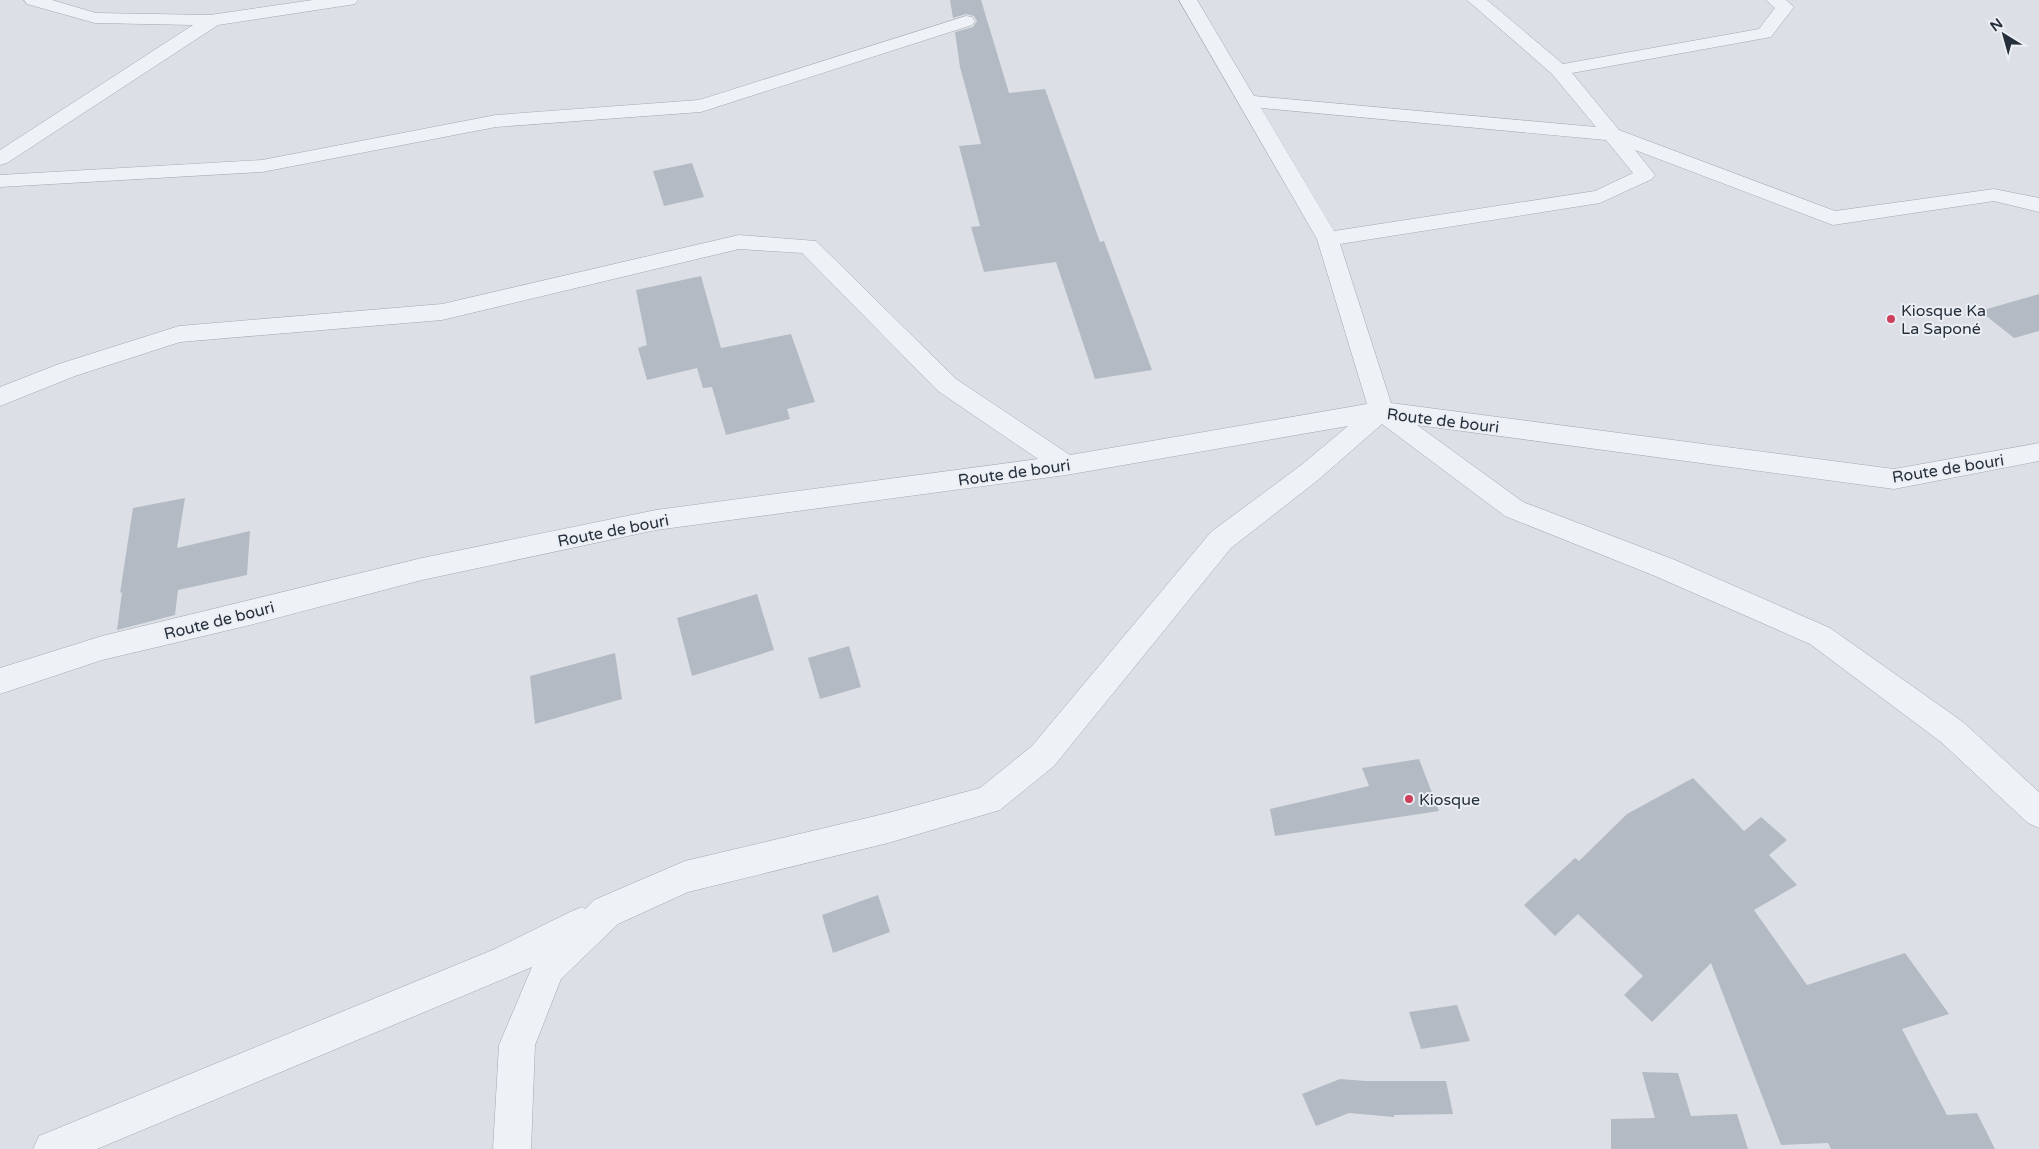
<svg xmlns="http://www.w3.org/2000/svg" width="2039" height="1149" viewBox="0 0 2039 1149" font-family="'Varela Round',sans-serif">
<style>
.building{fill:#b3bac3}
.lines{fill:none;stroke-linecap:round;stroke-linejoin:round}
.minor-casing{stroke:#a2a7b0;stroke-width:1}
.minor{fill:#eef1f5;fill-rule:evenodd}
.poi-dot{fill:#cd3f5b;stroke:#ebeff4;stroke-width:2}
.labels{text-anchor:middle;stroke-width:4;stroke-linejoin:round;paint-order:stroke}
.poi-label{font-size:16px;fill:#262f3c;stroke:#ebeff4;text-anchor:start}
.street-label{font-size:16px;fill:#262f3c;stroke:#ebeff4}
</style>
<rect width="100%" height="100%" fill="#dce0e6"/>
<path class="building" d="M950 0H981L1009 93 1045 89 1100 242 1104 241 1152 370 1095 379 1056 262 984 272 971 227 980 226 959 146 981 144 960 67 955 32 973 27 977 21 974 16 966 14 953 18Z
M692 163 704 197 664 206 653 171Z
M701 276 721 348 791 334 815 402 787 409 790 419 726 435 712 387 703 388 697 368 647 380 638 348 647 345 636 290Z
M2039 294V331L2014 338 1980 311Z
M185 498 177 548 250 531 247 575 178 590 175 615 117 630 122 592 120 593 133 508Z
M757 594 774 650 692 676 677 618Z
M849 646 861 687 820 699 808 658Z
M615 653 622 699 535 724 530 676Z
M1419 759 1439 811 1275 836 1270 809 1369 786 1362 768Z
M1693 778 1744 831 1761 817 1787 840 1769 855 1797 885 1754 910 1807 985 1905 953 1949 1014 1902 1029 1947 1115 1977 1113 1995 1149H1831L1828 1143 1781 1145 1711 963 1652 1022 1624 995 1643 976 1578 914 1555 936 1524 905 1575 858 1579 861 1627 814Z
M878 895 890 932 833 953 822 915Z
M1457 1005 1470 1041 1421 1049 1409 1012Z
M1642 1072 1678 1073 1691 1116 1737 1114 1748 1149H1611V1119L1655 1118Z
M1340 1079 1366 1081H1446L1453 1114 1394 1115V1117L1349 1113 1316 1126 1302 1094Z"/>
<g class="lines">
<defs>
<path id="minor" d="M24 0H52L96 13 210 15 313 0H358L355 4 349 5 218 25 7 163 0 165V150L193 25 95 23 27 4Z
M1179 0H1197L1254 96 1596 127 1552 74 1467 0H1487L1563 64 1759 29 1775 8 1766 0H1786L1794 7 1771 37 1572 73 1619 130 1835 211 1994 189 2039 198V212L1994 201 1833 225 1635 150 1655 175 1652 179 1600 203 1340 244 1391 403 1894 469 2039 443V461L1894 489 1417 425 1523 502 1675 560 1830 628 1963 722 2039 792V828L2028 823 1941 742 1810 644 1655 576 1505 516 1382 424 1318 480 1231 548 1054 766 1000 810 888 843 688 892 618 924 561 979 535 1045 531 1149H493L499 1045 532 967 97 1149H33L39 1136 495 949 570 912 582 907 585 909 594 900 685 861 888 813 980 788 1032 746 1211 532 1300 466 1348 426 1066 475 656 530 422 580 246 626 102 660 0 694V668L102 636 422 558 656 510 1038 459 938 391 802 253 739 249 442 320 180 342 75 376 0 406V387L59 364 179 326 442 304 739 235 816 241 956 379 1070 455 1367 404 1317 239ZM1261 108 1606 140 1633 173 1595 191 1334 231Z
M966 16 972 17 975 21 972 25 701 112 496 127 262 172 0 187V175L262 160 496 115 699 100Z"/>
</defs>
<use href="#minor" class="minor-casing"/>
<use href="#minor" class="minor"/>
</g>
<g class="poi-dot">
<circle cx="1891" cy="319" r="5"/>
<circle cx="1409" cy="799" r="5"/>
</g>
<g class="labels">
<g class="poi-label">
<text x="1901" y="316">Kiosque Ka<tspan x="1901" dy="18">La Saponé</tspan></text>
<text x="1419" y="805">Kiosque</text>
</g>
<g class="street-label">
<text transform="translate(1443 420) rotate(7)" y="6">Route de bouri</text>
<text transform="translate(1948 468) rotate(-9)" y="6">Route de bouri</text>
<text transform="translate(1014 472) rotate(-8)" y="6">Route de bouri</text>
<text transform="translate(613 530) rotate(-11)" y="6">Route de bouri</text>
<text transform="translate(219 620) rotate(-14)" y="6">Route de bouri</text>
</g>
</g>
<g transform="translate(2004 35) rotate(323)" stroke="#ebeff4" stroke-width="4" paint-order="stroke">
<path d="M0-4L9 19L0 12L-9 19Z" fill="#262f3c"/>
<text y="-8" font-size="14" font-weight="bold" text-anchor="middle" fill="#262f3c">N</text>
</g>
</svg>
